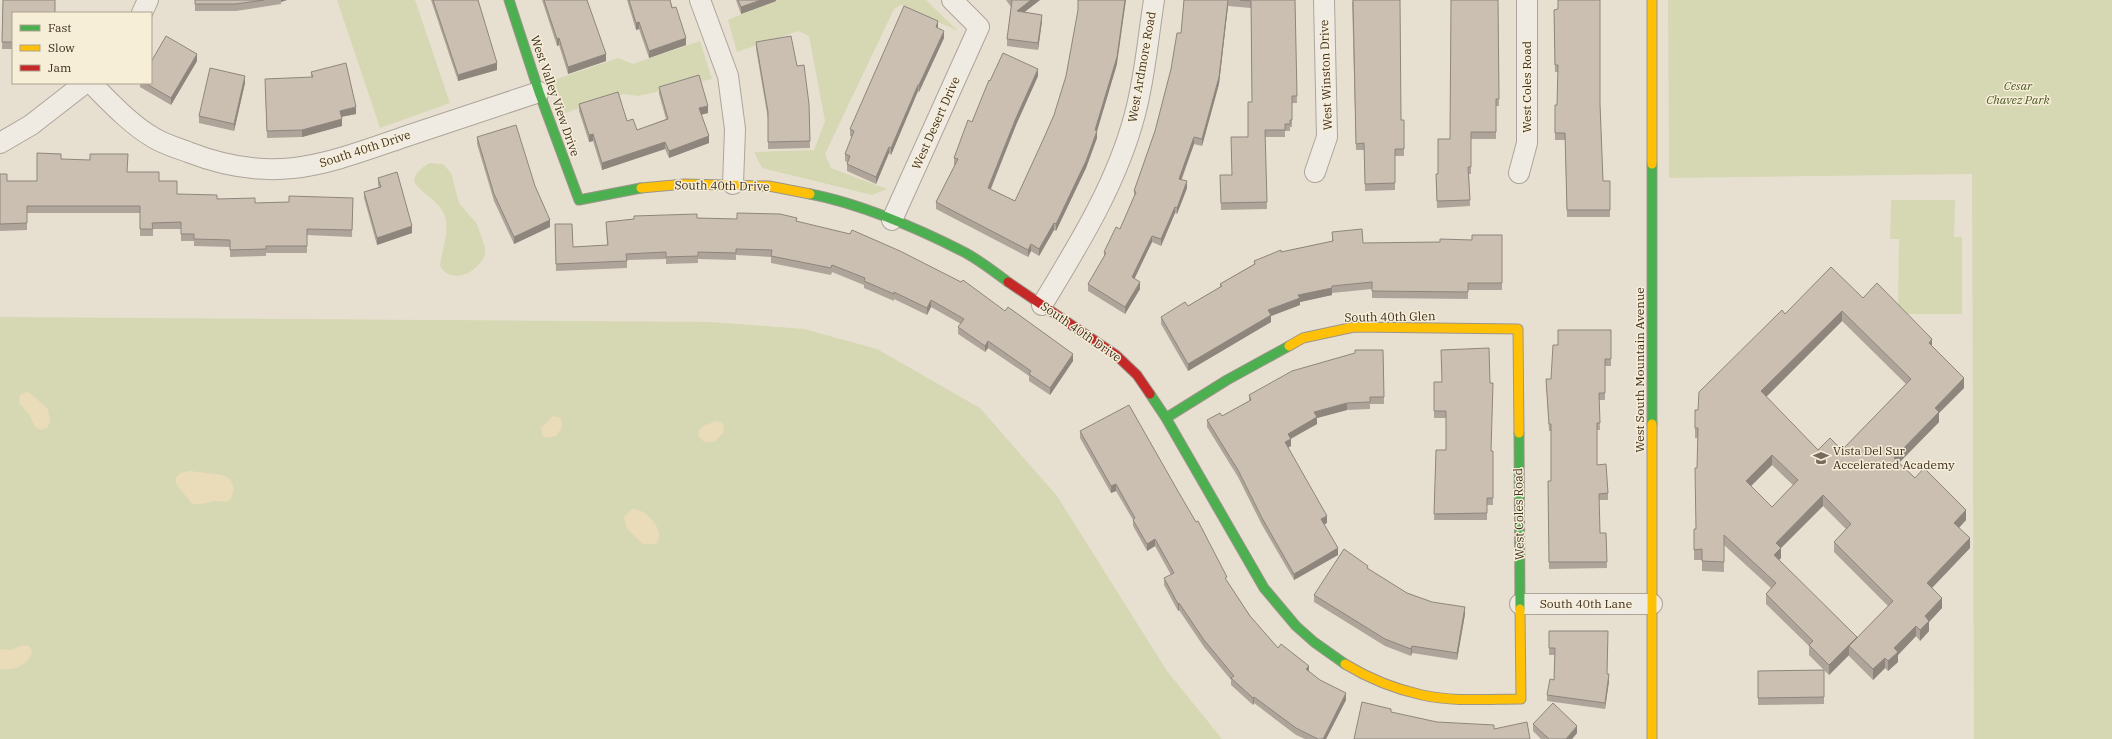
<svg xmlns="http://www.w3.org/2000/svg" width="2112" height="739" viewBox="0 0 2112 739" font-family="'IBM Plex Serif',serif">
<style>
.green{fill:#d6d7b3}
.sand{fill:#eadcb9}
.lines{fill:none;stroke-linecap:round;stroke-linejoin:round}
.street-casing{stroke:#ada599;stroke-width:22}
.fast-casing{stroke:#9c958a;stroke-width:11}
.slow-casing{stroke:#9c958a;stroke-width:11}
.jam-casing{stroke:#9c958a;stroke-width:11}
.street{stroke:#efebe3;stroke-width:20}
.fast{stroke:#4caf50;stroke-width:9}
.slow{stroke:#ffc107;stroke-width:9}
.jam{stroke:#c62828;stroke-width:9}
.wall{fill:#afa499;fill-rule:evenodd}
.shaded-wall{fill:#8e867d}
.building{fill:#cbbfb2;stroke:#8e867d;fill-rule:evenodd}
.labels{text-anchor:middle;stroke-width:3;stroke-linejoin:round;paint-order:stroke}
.street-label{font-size:12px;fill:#3d2e20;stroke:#f7eed8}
.park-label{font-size:12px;font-style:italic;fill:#4d5a26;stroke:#f7eed8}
.poi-label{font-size:12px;fill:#3d2e20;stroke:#f7eed8;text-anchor:start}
</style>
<rect width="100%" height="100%" fill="#e7e0d1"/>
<path class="green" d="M337 0H415L450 103 380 128Z
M777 0H926L958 31 901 5 894 9 825 154 831 168 887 189 872 195 762 168 754 152 814 150 825 121 809 36 798 31 737 52 728 20Z
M1668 0H2112V739H1974L1972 174 1669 178Z
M700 41 712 79 638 96 624 94 565 113 554 80 618 58 633 64Z
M430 163 443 164 451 173 459 203 477 224 485 248V255C478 272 452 286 440 266 442 247 454 223 439 206 431 197 421 192 414 182 414 173 422 167 430 163Z
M1891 200H1955L1954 237H1962V314H1898L1899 239H1890Z
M0 317 711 322 804 329 877 349 980 408 1057 496 1167 671 1222 739H0Z"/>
<path class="sand" d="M26 392C33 393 41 404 48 409L50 423 47 428 41 430 35 427 29 414 19 403 20 395Z
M553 416 561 418 562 427 556 436 546 438 542 435 541 428Z
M715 421 721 422 724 425 723 433 714 442H704L699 436C698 424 707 426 715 421Z
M190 471 222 475 230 479 234 488 231 499 225 502 215 501 201 504H192L177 485 175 479 180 473Z
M632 509C646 508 667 531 656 544H643L627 529 624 517Z
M23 645 29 646 32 650C31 665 13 671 0 669V649L11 650Z"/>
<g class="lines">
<defs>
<path id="street" d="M700 0 728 76 735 129 733 184
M142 13 148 0
M91 83C110 102 130 124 154 138 164 144 177 148 188 152 275 186 325 164 407 136 451 121 495 107 539 92
M0 143 31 125 85 83
M1315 172 1327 137 1324 0
M1519 173 1527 143V0
M892 220 979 27 952 0
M1042 305C1079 244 1117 183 1135 114 1145 77 1148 38 1154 0
M1520 604H1652"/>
<path id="fast" d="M509 0 539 92 579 200 641 188
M1652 164V424
M810 194C858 203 917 228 960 250 977 258 993 271 1008 282
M1150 394 1166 418 1264 588 1296 626 1314 642 1345 664
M1166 418 1227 380 1289 346
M1519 433 1520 609"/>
<path id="slow" d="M1652 0V164
M641 188 685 184 769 186 810 194
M1289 346 1303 338 1354 327 1518 329 1519 433
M1652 424V739
M1345 664C1368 678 1395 689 1422 695 1454 702 1489 699 1521 699L1520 609"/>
<path id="jam" d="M1008 282 1116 355 1137 375 1150 394"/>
</defs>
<use href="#street" class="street-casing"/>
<use href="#fast" class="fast-casing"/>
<use href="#slow" class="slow-casing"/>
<use href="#jam" class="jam-casing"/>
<use href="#street" class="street"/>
<use href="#fast" class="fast"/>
<use href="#slow" class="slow"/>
<use href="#jam" class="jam"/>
</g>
<path class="wall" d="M3 0 13 13V49H2Z
M195 0H287L281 2V4L236 11H195Z
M431 0H478L497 70 458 81Z
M542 0H587L606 61 568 74 559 45 557 46Z
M627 0H670L686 45 649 58 639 29 636 30Z
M736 0H776V1L741 14Z
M1006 0H1040L1024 12 1042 21 1038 50 1007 46V39L1011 7Z
M1184 0H1295L1297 103H1292V127H1290V131H1285V137H1265L1267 209 1221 210 1220 175H1232L1248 137 1252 102 1251 8 1228 6 1219 84 1202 146 1194 144 1182 179 1187 188 1177 214 1175 213 1161 246 1152 242 1134 278 1140 289 1125 314 1088 291V284L1104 257V252L1120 229 1134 197V191L1155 131 1181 33Z
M1352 0 1401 120H1404V156H1395V190L1365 191 1364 150H1356Z
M1498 0 1499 106H1496V139H1471V174H1469L1470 206 1437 208 1436 181Z
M1554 16 1600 105 1603 181H1610V217H1567L1565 140H1555V105H1557L1558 72H1555Z
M938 28 944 38 919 92 918 91 891 155 889 153 876 184 847 171V162L845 161V154L852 137 850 136V129Z
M756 42 797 66 809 104 810 148 768 149V119L756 49Z
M197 61 171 105 140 87V83H151Z
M1117 64 1097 131V138L1086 168 1056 231 1054 230 1039 256 1031 251 1028 257 936 209V202L955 165H954V158L972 122 990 81 1038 76 1016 125 991 189 1015 201Z
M311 72 356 114 341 117 342 126 302 137 267 138 265 86 311 78Z
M245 83 234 131 199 123V116Z
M659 87 708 113 701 115 709 143 669 158 665 149 602 170 593 141 589 142 579 111V104L637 130 666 119 659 94Z
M477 137 535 186 550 227 514 244 494 201 477 144Z
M61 159 127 172 159 181 177 194 255 203 289 202 353 198 352 237 307 235V253H266V256L230 257V247L194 246V241H181V229H153V236H140V213H27V230L0 231V174L7 181H37Z
M378 178 412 233 377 245 364 198V192L379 187 378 185Z
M697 218 797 221 1073 361 1050 395 1029 381V376L988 348 985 352 958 334V327L961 324 931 307 927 315 894 299V301L864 288V285L832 272 831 275 771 263V257L736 255V260L698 259V263L666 264V259L627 260V268L556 271 555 224 573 247 607 245 606 222Z
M1332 232 1363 243 1440 242 1472 240 1502 235V290H1468V299L1372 298V289L1332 293V295L1300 302V305L1271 316V322L1188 371 1161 324V317L1188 306 1220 287V284L1254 264V261L1281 252 1332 241Z
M1863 298 1932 346 1964 388 1939 413V422L1899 463 1915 478 1966 520 1959 528 1970 548 1932 588 1942 608 1929 622V631L1920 641 1916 636 1898 655V662L1888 671 1885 668 1873 680 1849 656V655L1829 675 1824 670V704L1758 705V671L1824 670 1809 655V646L1766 604V594L1771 588 1724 545V572L1702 571V560H1694V529H1696L1698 438H1695V410H1698L1785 314ZM1842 321 1906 384 1842 450H1818L1766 397ZM1772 465 1793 485 1772 507 1751 486ZM1823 506 1846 529 1834 542V552L1888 606 1857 638 1779 560 1781 558V548Z
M1611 330V366H1605V400H1599L1600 430H1597V465L1608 493V500H1599L1600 533H1606L1607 568 1549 569 1548 481H1551V431H1549L1546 379H1551L1558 345Z
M1383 350 1384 404H1370V409L1347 410 1317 418V424L1291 439V446L1288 447 1327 523 1324 524 1338 555 1294 580 1262 525 1238 477 1207 427V420L1222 416 1249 401V395Z
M1434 382 1491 451H1493V505H1487V520H1434L1436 450H1446V418H1434Z
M1080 431 1227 581 1250 616 1278 648 1346 700 1326 739H1305L1296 735 1254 703 1253 705 1231 685V680L1204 647 1179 610 1178 611 1164 585V578L1171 575 1155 546 1147 551 1133 526V520L1116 491 1111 493 1080 438Z
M1368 569 1407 593 1465 614 1457 660 1412 653 1411 656 1385 646 1314 602V595Z
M1549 631 1607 674 1609 681 1605 709 1547 701V695L1554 680 1555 655H1549Z
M1533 724 1577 733 1572 739H1541L1533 731Z"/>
<path class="shaded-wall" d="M281 0H287L281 2Z
M761 0H776V1L741 14V7Z
M1031 0H1040L1017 18V11Z
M1125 0H1126L1117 64 1097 131V138L1086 168 1056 231V224L1095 130Z
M1228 0V6L1219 84 1202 146V139Z
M1042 15V21L1038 50V43Z
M938 21V28L936 27Z
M639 22V29L636 30V23Z
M944 31V38L919 92V85Z
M559 38V45L557 46V39Z
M686 38V45L649 58V51Z
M197 54V61L171 105V98Z
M606 54V61L568 74V67Z
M497 63V70L458 81V75Z
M1038 69V76L1016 125 988 195V188L1016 118Z
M245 76V83L234 131V124Z
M918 85V91L891 155V148Z
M708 106V113L699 115V108Z
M356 107V114L340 117V111Z
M342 119V126L302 137V130Z
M593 134V141L589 142V135Z
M709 136V143L669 158V151Z
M1194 137V144L1179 185V179Z
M665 142V149L602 170V163Z
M889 147V153L876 184V177Z
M1187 181V188L1177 214V208Z
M1175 207V213L1161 246V239Z
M550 220V227L514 244V237Z
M1054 223V230L1039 256V249Z
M412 226V233L377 245V238Z
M1152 236V242L1132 284V277Z
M1031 244V251L1028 257V250Z
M1140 282V289L1125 314V307Z
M1332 288V295L1300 302V305L1271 316V322L1188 371V364L1268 310 1298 295Z
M931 300V307L927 315V308Z
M1842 311V321L1761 402V391Z
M1932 339V349L1929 343Z
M988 341V348L985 352V346Z
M1073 354V361L1050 395V388Z
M1964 378V388L1939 413V422L1894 468V458L1935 408Z
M1347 403V410L1317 418V424L1288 440V434L1314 412Z
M1291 439V446L1285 449V442Z
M1772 455V465L1746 491V481Z
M1116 484V491L1111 493V486Z
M1823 495V506L1781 548V558L1774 565V555L1776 543Z
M1966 510V520L1954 533V523Z
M1327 516V523L1321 526V519Z
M1970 538V548L1927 593V583Z
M1155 539V546L1147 551V544Z
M1338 548V555L1294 580V574Z
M1942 598V608L1929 622V631L1920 641V630L1925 616Z
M1179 603V610L1178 611V604Z
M1465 607V614L1457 660V653Z
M1916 626V636L1898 655V662L1888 671V661L1894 648Z
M1857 637V647L1849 646V655L1829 675V665Z
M1412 646V653L1411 656V649Z
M1885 658V668L1873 680V669Z
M1309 666V672L1306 669Z
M1609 674V681L1605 709V703Z
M1346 693V700L1326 739H1323Z
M1254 697V703L1253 705V698Z
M1577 726V733L1572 739H1566Z"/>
<path class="building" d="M3 0H55V13H13V42H2Z
M195 0H264L236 4H195Z
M433 0H478L497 63 458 75Z
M544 0H587L606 54 568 67 559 38 557 39Z
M629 0H670L672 8 676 7 686 38 649 51 639 22 636 23Z
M738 0H761L741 7Z
M1011 0H1031L1017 11 1042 15 1038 43 1007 39 1012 1Z
M1078 0H1125L1117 57 1095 130 1097 131 1086 161 1056 224 1054 223 1039 249 1031 244 1028 250 936 202 958 159 954 158 968 120 972 122 989 80 990 81 1003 53 1038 69 1016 118 988 188 1015 201 1043 140 1054 115 1066 76 1078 10Z
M1184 0H1228L1219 77 1202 139 1194 137 1179 179 1187 181 1177 208 1175 207 1161 239 1152 236 1132 277 1140 282 1125 307 1088 284 1106 253 1104 252 1116 227 1120 229 1136 192 1134 191 1155 131 1171 69 1177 33H1181Z
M1240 0H1295L1297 96H1292V120H1290V124H1285V130H1265L1267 202 1221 203 1220 175H1232L1231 137H1248V102H1252L1251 1Z
M1353 0H1400L1401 120H1404V149H1395V183L1365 184 1364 143 1356 144Z
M1451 0H1498L1499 99H1496V132H1471V167H1468L1470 200 1437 201 1436 174H1438V139H1450Z
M1558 0H1600V104L1603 181H1610V210H1567L1565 133H1555V105H1557L1558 65H1555L1554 10 1558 9Z
M904 6 938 21 936 27 944 31 919 85H918L891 148 889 147 876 177 847 164 850 156 845 154 854 131 850 129Z
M166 36 197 54 171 98 145 83H151V62Z
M791 36 797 66 804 65 809 104 810 141 768 142V112L756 42Z
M346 63 356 107 340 111 342 119 302 130 267 131 265 79 313 77 311 72Z
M210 68 245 76 234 124 199 116Z
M699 75 708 106 699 108 709 136 669 151 665 142 602 163 593 134 589 135 579 104 618 92 627 121 633 119 637 130 668 119 659 87Z
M516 125 535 186 550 220 514 237 494 194 477 137Z
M37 153 61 154V159L90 160V154H128L127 172H159V181H177V194L217 195V199L255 198V203L289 202V196L353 198 352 230 307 229V246H266V249L230 250V240L194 239V234H181V222L152 223 153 229H140V206H27V223L0 224V174H7V181H37Z
M397 172 412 226 377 238 364 192 381 187 378 178Z
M737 213 780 214 797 218 796 221 850 234 852 230 900 251 961 282 963 280 1005 311 1008 307 1073 354 1050 388 1029 374 1031 371 988 341 985 346 958 327 964 319 931 300 927 308 894 292V294L864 281 865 278 832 265 831 268 771 256 772 250 736 249V253L698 252V256L666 257V252L626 254 627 261 556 264 555 224H572L573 247 608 245 606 222 634 219V216L697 214V218L737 219Z
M1362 229 1363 243 1440 242V239L1472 240V235H1502V283H1468V292L1372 291V282L1332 286V288L1298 295 1300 298 1268 310 1271 315 1188 364 1161 317 1185 302 1188 306 1222 286 1220 284 1255 264 1254 261 1281 250V252L1333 241 1332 232Z
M1831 267 1863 298 1877 283 1932 339 1929 343 1964 378 1935 408 1939 412 1894 458 1915 478 1924 468 1966 510 1954 523 1970 538 1927 583 1942 598 1925 616 1929 621 1920 630 1916 626 1894 648 1898 652 1888 661 1885 658 1873 669 1849 646 1893 601 1834 542 1851 524 1823 495 1776 543 1781 548 1774 555 1857 637 1829 665 1809 645 1813 641 1766 594 1776 583 1724 535V562L1702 561V549L1694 550V529H1696L1695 468H1697L1698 428H1695V410H1698L1699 392 1782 310 1785 314ZM1842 311 1911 379 1842 450 1830 438 1818 450 1761 391ZM1772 455 1798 480 1772 507 1746 481Z
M1558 330H1611V359H1605V393H1599L1600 423H1597V465L1606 464 1608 493 1599 494 1600 533H1606L1607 562H1549L1548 481H1551V424H1549L1546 379H1551L1553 345H1558Z
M1489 348 1490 383H1493L1491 451H1493V498H1487V513L1434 514 1436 450H1446V411H1434V382H1442L1441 350Z
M1355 350H1383L1384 397H1370V402L1347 403 1314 412 1317 417 1288 434 1291 439 1285 442 1327 516 1321 519 1338 548 1294 574 1262 518 1238 470 1207 420 1220 413 1222 416 1251 400 1249 395 1292 371 1355 353Z
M1129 405 1179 493 1196 522 1198 521 1227 577 1225 578 1250 616 1278 648 1281 644 1309 666 1306 669 1320 680 1346 693 1323 739H1318L1296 728 1254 697 1253 698 1231 678 1234 676 1204 640 1179 603 1178 604 1164 578 1174 573 1155 539 1147 544 1133 520 1135 518 1116 484 1111 486 1080 431Z
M1344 549 1368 566 1367 568 1407 593 1432 602 1465 607 1457 653 1412 646 1411 649 1385 639 1314 595Z
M1549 631H1608L1607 674H1609L1605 703 1547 695 1550 679 1554 680 1555 648H1549Z
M1824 670V697L1758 698V671Z
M1362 702 1391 709V712L1437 722 1494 725V729L1527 722 1530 739H1354Z
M1553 703 1577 726 1566 739H1549L1533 724Z"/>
<defs>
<symbol id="school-bare" viewBox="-9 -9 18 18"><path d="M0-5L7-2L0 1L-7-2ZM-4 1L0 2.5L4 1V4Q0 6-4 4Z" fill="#786c5e" stroke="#f7eed8" stroke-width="2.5" paint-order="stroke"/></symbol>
</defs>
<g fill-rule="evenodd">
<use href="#school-bare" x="1810" y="447" width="22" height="22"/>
</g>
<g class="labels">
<g class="street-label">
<text transform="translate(1142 67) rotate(-80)" y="4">West Ardmore Road</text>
<text transform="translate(1326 75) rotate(-92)" y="4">West Winston Drive</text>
<text transform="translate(1527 87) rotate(-90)" y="4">West Coles Road</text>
<text transform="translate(555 96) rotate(71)" y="4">West Valley View Drive</text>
<text transform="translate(936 123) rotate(-66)" y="4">West Desert Drive</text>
<text transform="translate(365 149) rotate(-18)" y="4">South 40th Drive</text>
<text transform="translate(722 186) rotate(1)" y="4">South 40th Drive</text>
<text transform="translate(1390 317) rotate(-1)" y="4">South 40th Glen</text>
<text transform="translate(1081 332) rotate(35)" y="4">South 40th Drive</text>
<text transform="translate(1640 370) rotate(-90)" y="4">West South Mountain Avenue</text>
<text transform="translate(1519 514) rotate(-91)" y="4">West Coles Road</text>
<text x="1586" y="608">South 40th Lane</text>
</g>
<g class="park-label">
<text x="2018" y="90">Cesar<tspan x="2018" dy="14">Chavez Park</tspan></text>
</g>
<g class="poi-label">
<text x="1833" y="455">Vista Del Sur<tspan x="1833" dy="14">Accelerated Academy</tspan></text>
</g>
</g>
<rect x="12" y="12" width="140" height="72" fill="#f7eed8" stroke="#ada18e"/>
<rect x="20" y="25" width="20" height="6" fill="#4caf50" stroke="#ada18e"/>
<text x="48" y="32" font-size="12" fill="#3d2e20">Fast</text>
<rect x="20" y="45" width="20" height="6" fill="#ffc107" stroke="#ada18e"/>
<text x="48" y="52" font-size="12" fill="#3d2e20">Slow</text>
<rect x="20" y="65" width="20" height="6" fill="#c62828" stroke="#ada18e"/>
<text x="48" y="72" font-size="12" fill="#3d2e20">Jam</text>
</svg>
